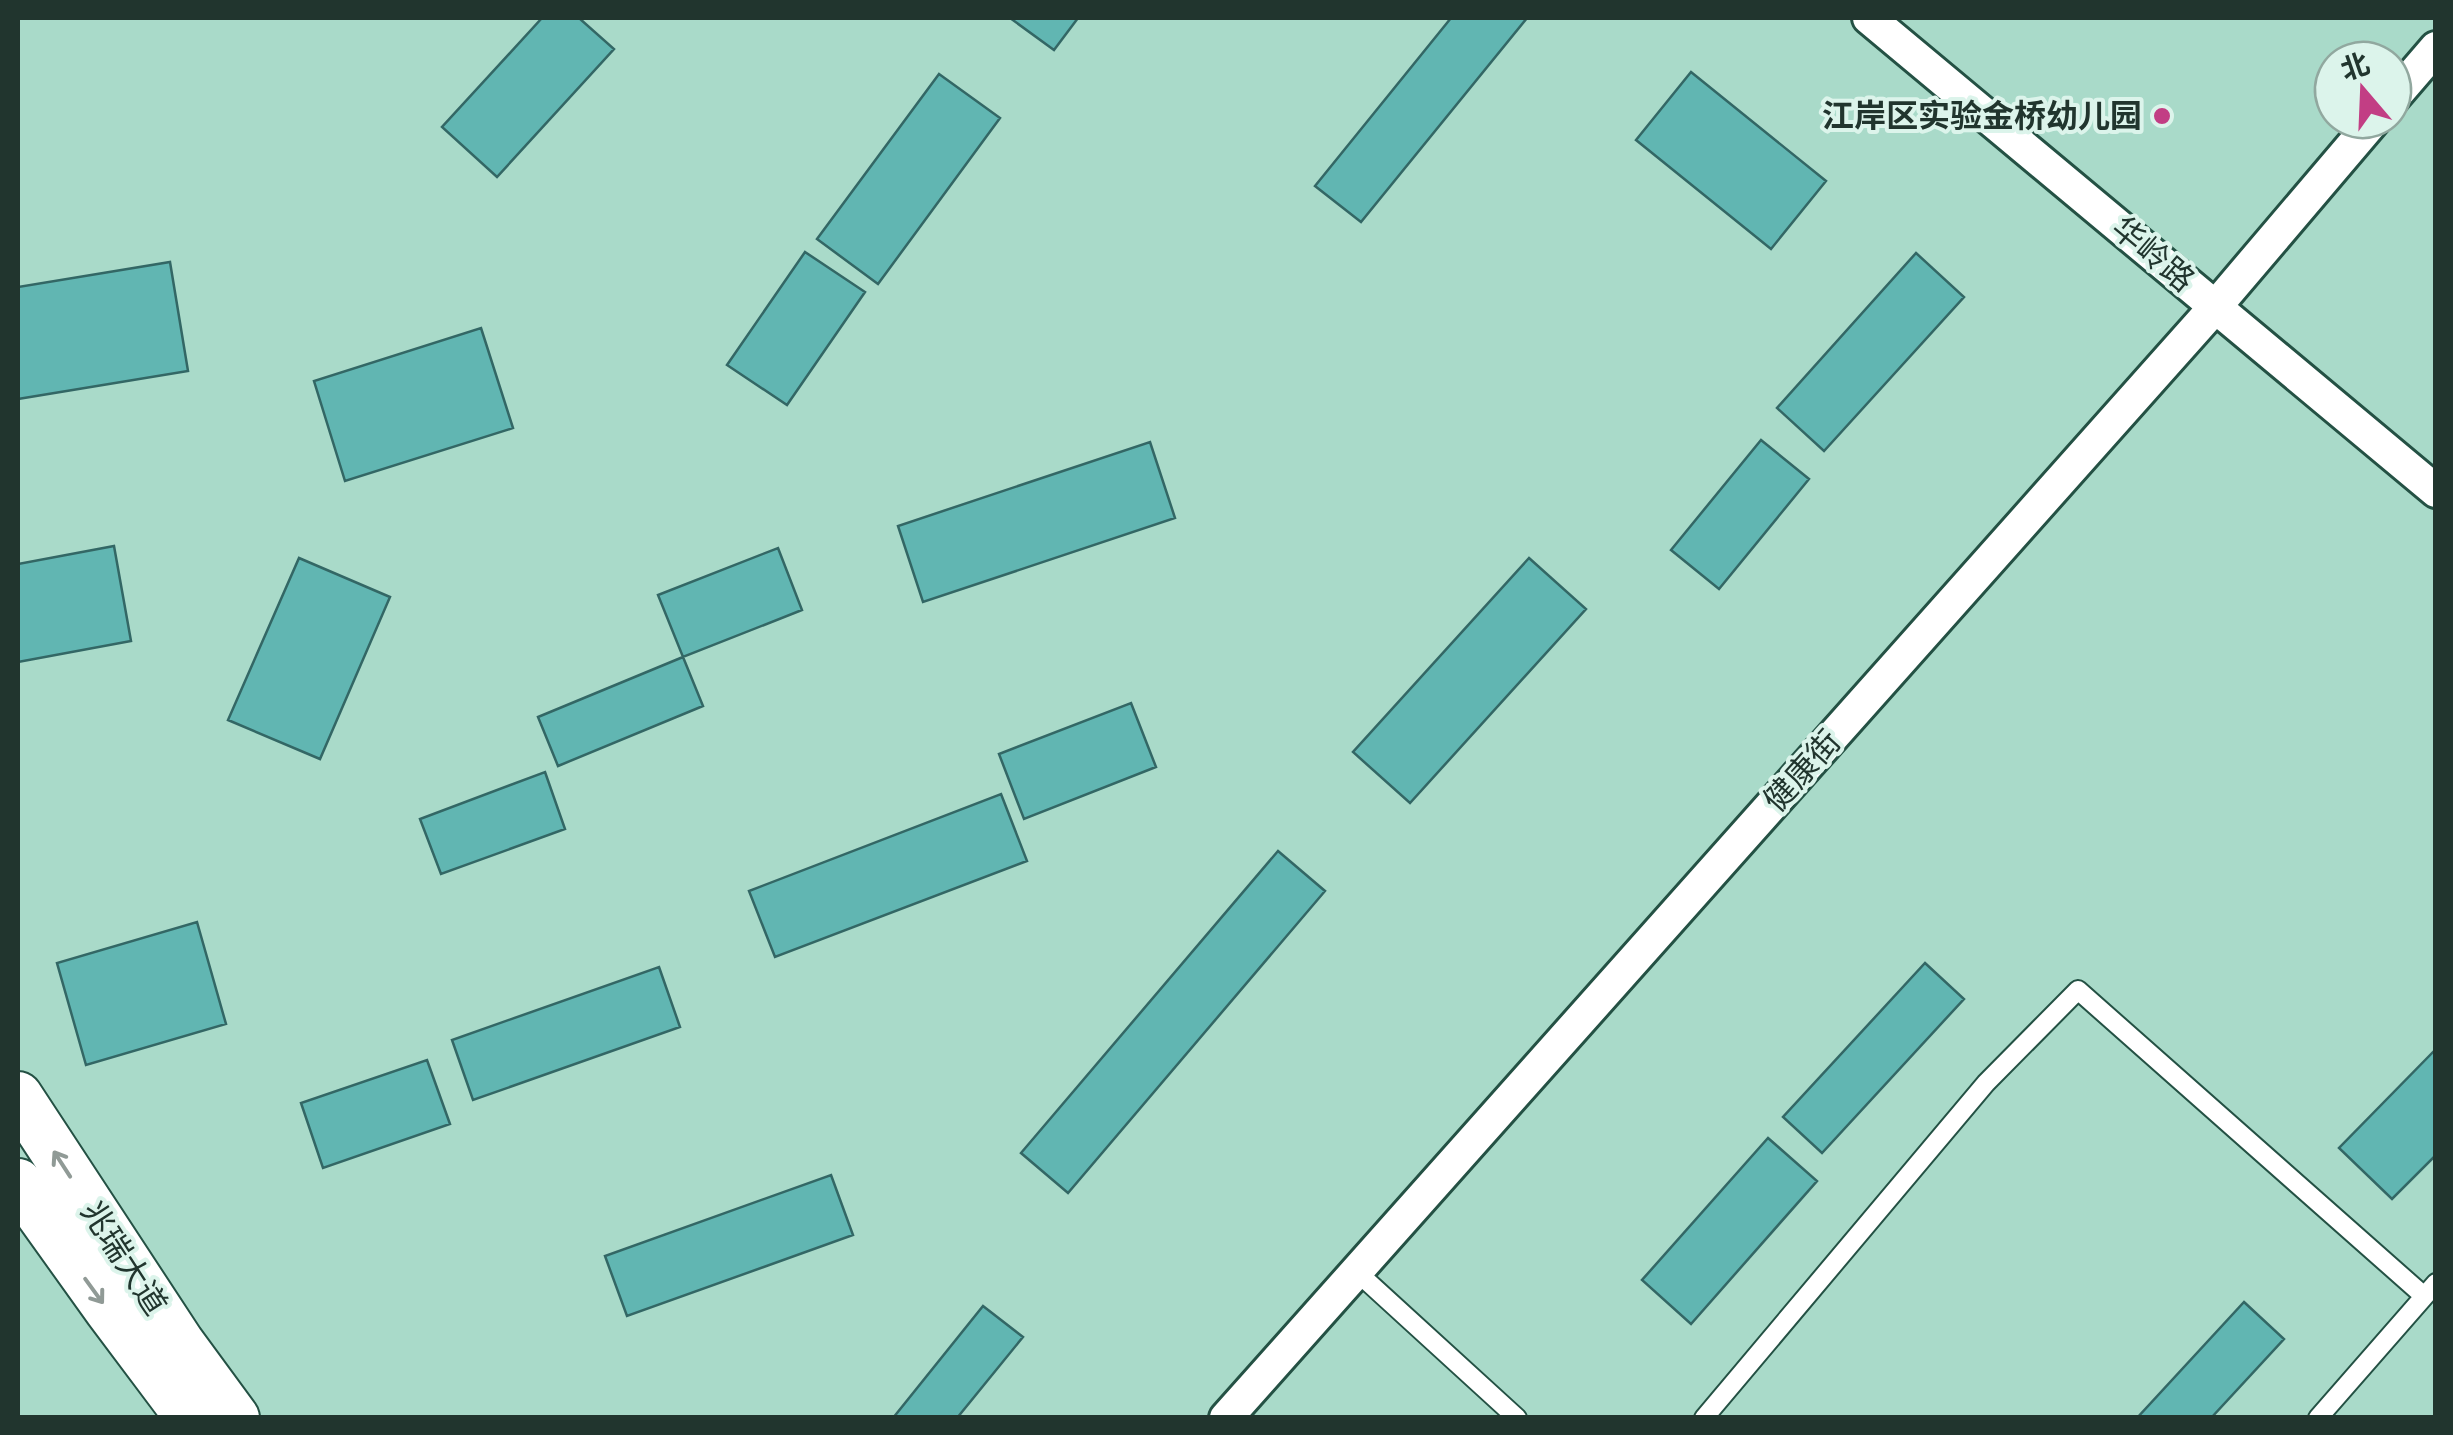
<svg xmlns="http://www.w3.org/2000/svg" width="2453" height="1435" viewBox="0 0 2453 1435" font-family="Manrope,'Noto Sans SC',sans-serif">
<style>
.building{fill:#61b6b2;stroke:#336765;stroke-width:2.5}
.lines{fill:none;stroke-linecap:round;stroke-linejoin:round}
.lane-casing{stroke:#245144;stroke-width:22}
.street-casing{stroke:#245144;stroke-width:38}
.secondary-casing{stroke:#245144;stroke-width:52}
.lane{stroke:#fff;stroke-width:18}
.street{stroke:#fff;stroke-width:32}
.secondary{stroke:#fff;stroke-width:48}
.oneway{stroke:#909a96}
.poi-dot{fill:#c23e84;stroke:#dcf4eb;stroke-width:4}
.labels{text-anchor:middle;stroke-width:8;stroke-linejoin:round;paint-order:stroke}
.poi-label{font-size:32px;font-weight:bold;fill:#21352e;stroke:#dcf4eb;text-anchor:end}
.street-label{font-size:32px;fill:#21352e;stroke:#dcf4eb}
</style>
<rect width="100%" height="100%" fill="#a9dac9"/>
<path class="building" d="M542 18H579L614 49 497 177 442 127Z
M1010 18H1078L1054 50Z
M1451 18H1527L1361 222 1315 186Z
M1691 72 1826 181 1771 249 1636 140Z
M939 74 1000 118 878 284 817 239Z
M805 252 865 292 787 405 727 365Z
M1916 253 1964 297 1824 451 1777 408Z
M170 262 188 371 18 399V287Z
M481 328 513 428 345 481 314 381Z
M1761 440 1809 479 1719 589 1671 550Z
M1150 442 1175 518 923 602 898 526Z
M114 546 131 641 18 662V564Z
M778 548 802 610 683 657 658 595Z
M299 558 390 597 320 759 228 720Z
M1529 558 1586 609 1410 803 1353 752Z
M683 657 703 706 558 766 538 717Z
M1131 703 1156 767 1024 819 999 754Z
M545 772 565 829 441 874 420 819Z
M1001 794 1027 861 775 957 749 891Z
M1278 851 1325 891 1068 1193 1021 1153Z
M197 922 226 1024 86 1065 57 963Z
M1925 963 1964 999 1822 1153 1783 1117Z
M659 967 680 1027 473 1100 452 1040Z
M2436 1049V1155L2392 1199 2339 1148Z
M427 1060 450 1124 323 1168 301 1103Z
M1768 1138 1817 1181 1691 1324 1642 1280Z
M831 1175 853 1235 627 1316 605 1256Z
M2244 1302 2284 1339 2211 1418H2137Z
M983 1306 1023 1337 957 1418H893Z"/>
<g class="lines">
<defs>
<path id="lane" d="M1356 1271 1517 1418
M1704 1418 1986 1083 2078 990 2424 1296
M2318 1418 2436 1283"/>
<path id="street" d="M1869 18 2436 491
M2393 98 2436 48
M1226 1418 2216 306 2374 120"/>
<path id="secondary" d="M18 1096 180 1343 235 1418
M18 1183 109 1310 190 1418"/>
</defs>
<use href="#lane" class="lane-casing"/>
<use href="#street" class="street-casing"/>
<use href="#secondary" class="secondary-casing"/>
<use href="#lane" class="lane"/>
<use href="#street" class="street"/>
<use href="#secondary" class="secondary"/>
</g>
<defs><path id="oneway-shaft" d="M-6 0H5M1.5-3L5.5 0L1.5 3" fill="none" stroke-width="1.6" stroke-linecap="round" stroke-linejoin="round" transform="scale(2.5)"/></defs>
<g class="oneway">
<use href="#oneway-shaft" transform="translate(62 1164) rotate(-123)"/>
<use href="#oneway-shaft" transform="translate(94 1291) rotate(54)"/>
</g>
<circle class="poi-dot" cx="2162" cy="116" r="10"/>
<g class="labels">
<g class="poi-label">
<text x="2142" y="127">江岸区实验金桥幼儿园</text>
</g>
<g class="street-label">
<text transform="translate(2153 254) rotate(40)" y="11">华岭路</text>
<text transform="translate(1802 771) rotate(-48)" y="11">健康街</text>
<text transform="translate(124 1258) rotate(57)" y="11">兆瑞大道</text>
</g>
</g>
<rect width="2453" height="1435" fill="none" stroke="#21352e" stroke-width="40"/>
<g transform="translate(2363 90) rotate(341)"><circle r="48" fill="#dcf4eb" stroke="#91a89f" stroke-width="2.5"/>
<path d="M0-8L18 38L0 25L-18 38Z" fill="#c23e84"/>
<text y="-15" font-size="28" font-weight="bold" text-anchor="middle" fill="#21352e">北</text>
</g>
</svg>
